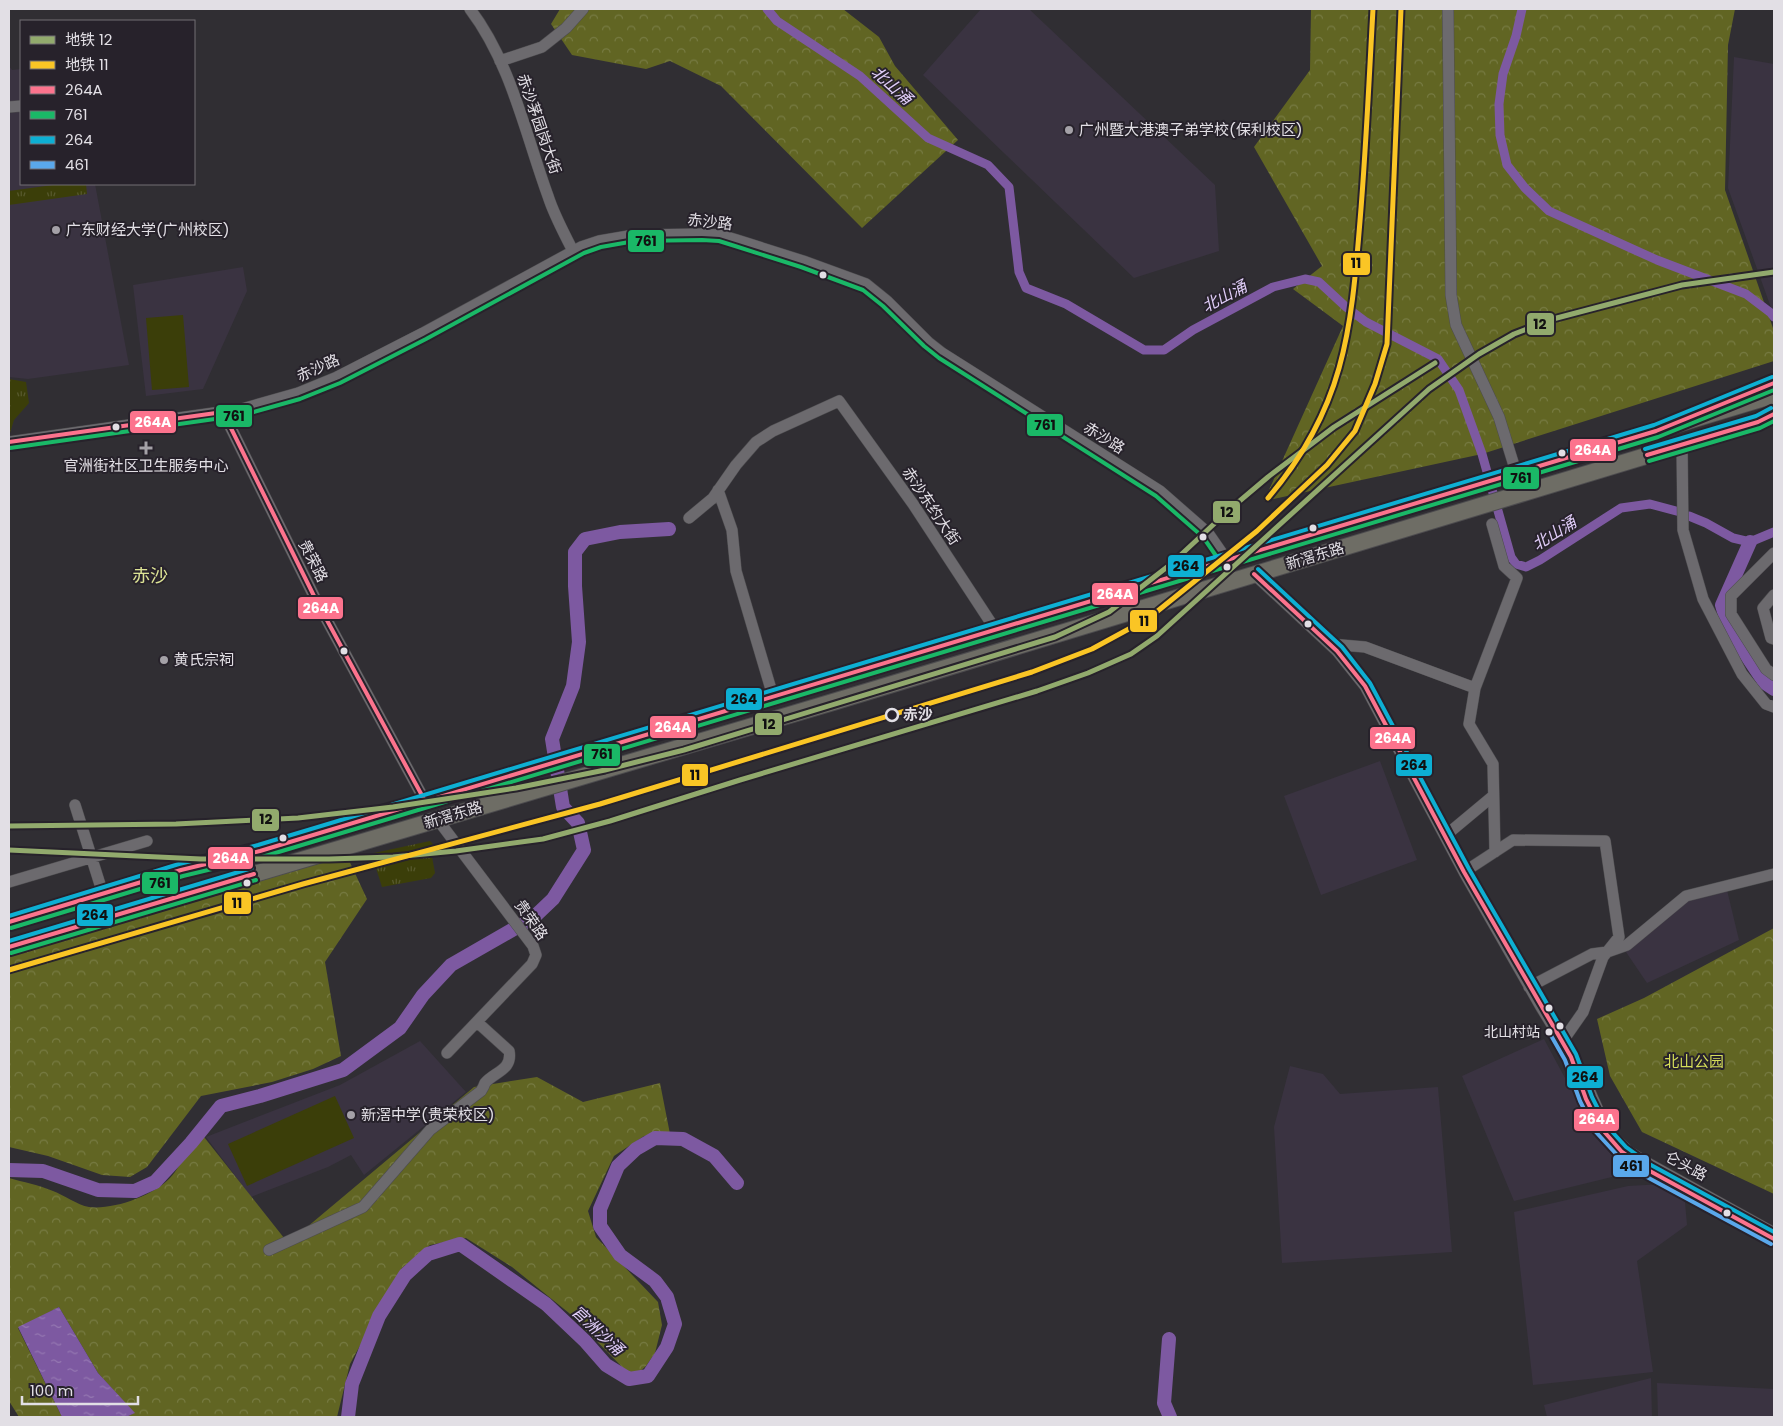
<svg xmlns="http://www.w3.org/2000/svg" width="1783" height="1426" viewBox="0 0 1783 1426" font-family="Poppins,'Noto Sans SC',sans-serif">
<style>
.built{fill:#3a3341}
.grass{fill:url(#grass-tufts)}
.forest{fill:url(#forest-crowns)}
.pitch{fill:#3b3e09}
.water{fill:url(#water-ripples)}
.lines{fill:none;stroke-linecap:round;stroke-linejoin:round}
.canal{stroke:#7d59a1;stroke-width:9}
.river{stroke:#7d59a1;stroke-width:14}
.minor-casing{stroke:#4d4c4f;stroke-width:12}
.highway-casing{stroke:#4d4c4f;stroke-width:18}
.minor{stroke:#6c6a6e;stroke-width:11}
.highway{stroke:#6e6d65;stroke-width:16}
.bus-1-casing{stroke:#27222b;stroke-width:8}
.bus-2-casing{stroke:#27222b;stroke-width:8}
.bus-3-casing{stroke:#27222b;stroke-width:8}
.bus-4-casing{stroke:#27222b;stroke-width:8}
.bus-1{stroke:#fc738d;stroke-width:4}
.bus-2{stroke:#1ab867;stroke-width:4}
.bus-3{stroke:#0dafd3;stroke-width:4}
.bus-4{stroke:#5aa8eb;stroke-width:4}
.metro-1-casing{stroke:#27222b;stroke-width:9}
.metro-2-casing{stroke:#27222b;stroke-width:9}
.metro-1{stroke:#92aa6d;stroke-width:5}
.metro-2{stroke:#fac525;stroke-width:5}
.poi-dot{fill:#a4a1a7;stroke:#27222b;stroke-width:2}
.bus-dot{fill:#e2dfe5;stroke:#27222b;stroke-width:2}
.stop-dot{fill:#27222b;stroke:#e2dfe5;stroke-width:2.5}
.labels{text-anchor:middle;stroke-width:4;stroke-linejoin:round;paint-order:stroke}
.bus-label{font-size:14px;fill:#e2dfe5;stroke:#27222b;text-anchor:end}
.street-label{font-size:15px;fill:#e2dfe5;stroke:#27222b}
.poi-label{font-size:15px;fill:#e2dfe5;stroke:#27222b;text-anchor:start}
.stop-label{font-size:15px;font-weight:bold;fill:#e2dfe5;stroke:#27222b;text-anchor:start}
.park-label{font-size:15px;fill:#d5dd59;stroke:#27222b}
.water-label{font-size:16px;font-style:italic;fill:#e1cef9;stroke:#27222b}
.quarter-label{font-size:18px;fill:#dce395;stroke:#27222b}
.line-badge{stroke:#27222b;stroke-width:2}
.badge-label{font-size:14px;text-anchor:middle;font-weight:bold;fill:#fff}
.pale-badge-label{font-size:14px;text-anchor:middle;font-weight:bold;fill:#111}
</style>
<defs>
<pattern id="grass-tufts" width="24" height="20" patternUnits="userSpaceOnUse" patternTransform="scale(1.25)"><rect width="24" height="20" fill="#3b3e09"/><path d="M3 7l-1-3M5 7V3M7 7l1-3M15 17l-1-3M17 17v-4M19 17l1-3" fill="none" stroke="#57592d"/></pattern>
<pattern id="forest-crowns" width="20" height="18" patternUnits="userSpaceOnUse" patternTransform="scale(1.25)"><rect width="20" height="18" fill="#616523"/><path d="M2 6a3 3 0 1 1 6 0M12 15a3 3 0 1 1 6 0" fill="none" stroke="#777b43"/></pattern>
<pattern id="water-ripples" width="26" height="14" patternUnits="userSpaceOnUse" patternTransform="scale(1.25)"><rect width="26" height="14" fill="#7d59a1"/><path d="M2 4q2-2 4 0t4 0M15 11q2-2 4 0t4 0" fill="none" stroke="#9578b2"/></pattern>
</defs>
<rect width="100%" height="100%" fill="#302e33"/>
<path class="built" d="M981 9H1029L1215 185 1219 251 1134 278 923 75Z
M1734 57 1774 64V316L1728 188Z
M9 66 12 70 21 69V184H95L129 365 28 379 9 377Z
M243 267 247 291 203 389 146 396 133 285Z
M1380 761 1417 860 1321 895 1284 796Z
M1727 890 1739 940 1647 983 1626 952 1687 900Z
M1544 1039 1594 1132 1629 1167 1620 1175 1514 1201 1462 1076Z
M420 1041 466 1092 364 1175 351 1155 328 1167 251 1197 206 1137 340 1085Z
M1290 1066 1323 1074 1340 1094 1438 1087 1452 1252 1282 1263 1274 1127Z
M1663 1184 1685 1202 1687 1225 1637 1261 1653 1372 1533 1385 1514 1212 1628 1186Z
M1651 1378 1652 1417H1547L1544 1405Z
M1657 1383 1774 1389V1417H1658Z"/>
<path class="grass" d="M60 184H86L87 194 9 205V191Z
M9 379 26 382 29 403 14 420 9 436Z
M430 841 433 844 432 857 435 873 431 878 382 887 375 865 374 853Z"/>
<path class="forest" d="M560 9H843L879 37 895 66 958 140 862 228 721 86 670 61 646 69 572 55 551 24Z
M1311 9H1735L1728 45 1725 190 1774 331V361L1482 454 1264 501 1343 326 1293 289 1322 266 1254 147 1310 70Z
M346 854 367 899 325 962 341 1056 313 1069 272 1082 201 1096 147 1167 130 1177 102 1175 48 1156 9 1147V956Z
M1774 928V1194L1642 1132 1610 1076 1597 1019 1644 998Z
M537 1077 583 1102 660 1083 670 1134 644 1136 614 1156 588 1211 596 1237 658 1302 662 1325 655 1353 646 1366 637 1374 627 1372 569 1313 512 1267 466 1238 430 1245 402 1268 350 1364 337 1417H126L134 1413 98 1373 59 1307 18 1328 62 1417H19L9 1401V1178C23 1182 39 1185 53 1191 64 1195 77 1205 89 1207 113 1210 153 1196 170 1178 184 1163 185 1148 204 1137L288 1243 474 1087Z"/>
<path class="pitch" d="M183 315 189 387 152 390 146 318Z
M335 1096 354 1138 247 1186 228 1144Z"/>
<path class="water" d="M59 1307 98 1373 135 1413 126 1417H62L18 1327Z"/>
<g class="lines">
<path class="canal" d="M767 9 777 21 860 76 928 138 988 165 1009 187 1019 272 1026 288 1066 304 1144 350H1164L1193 330 1273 287 1305 279 1319 282 1346 307 1366 322 1438 359 1459 390 1482 454 1511 557 1516 564 1526 567 1540 560 1621 508 1650 504 1680 512
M1522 9 1516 36 1503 74 1499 104 1500 135 1507 165 1525 188 1549 211 1657 260 1746 294 1771 313 1774 317
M1689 516 1706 523 1733 538 1750 542 1774 532"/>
<path class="river" d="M1750 542 1722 605 1729 629 1765 683 1774 689
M9 1170 43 1171 98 1190 135 1191 155 1182 191 1143 221 1106 260 1096 343 1070 400 1028 423 995 451 965 533 918 553 899 584 850 578 823 563 807 552 739 573 686 579 642 575 586V552L585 539 620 532 669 529
M1169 1339 1164 1403 1170 1417
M348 1417 352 1384 379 1316 405 1275 428 1254 460 1244 546 1304 585 1341 606 1365 629 1379 648 1376 667 1347 675 1324 667 1297 655 1281 620 1255 600 1226V1209L618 1166 636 1149 655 1138 683 1139 714 1156 737 1183"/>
<defs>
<path id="minor" d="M470 9C511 63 525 133 548 196 554 215 564 233 573 251
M1448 9 1451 295 1456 325 1499 417 1516 472
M500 61 542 47 566 28 583 9
M9 107 21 106
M223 412 316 600 425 801
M9 442 242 409 298 393 337 377 423 333 581 247 599 241 634 235 702 234 720 235 737 240 803 261 866 284 887 301 928 342 942 353 1160 491 1208 533 1226 559
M1682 444 1683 530 1703 599 1742 674 1766 704 1774 707
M718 490 732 530 736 571 773 696
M689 518 713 498 736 465 756 442 773 431 839 401 913 504 995 629
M1492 524 1504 566 1517 578 1475 688 1469 724 1493 764 1495 852
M1774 553 1731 596V614L1766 669 1774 675
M1254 574 1337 651 1365 686 1464 872 1541 1007 1582 1074 1602 1119 1609 1132 1628 1151 1644 1161 1774 1233
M1774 595 1763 608 1771 638 1774 639
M1330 644 1365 647 1475 688
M75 805 103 894
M438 820 533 946 536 955 532 964 447 1053
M1445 836 1493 796
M1464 872 1513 840 1605 841 1619 937 1603 957 1583 1012 1562 1042
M9 882 147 841
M1529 987 1592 954 1607 952 1627 945 1686 896 1774 874
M269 1250 363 1207 430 1130 481 1091C483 1088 484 1086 485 1083 494 1072 513 1070 509 1051L477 1022"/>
<path id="highway" d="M9 922 181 870 260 851 530 770 1774 395
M9 947 833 702 1758 422 1774 414"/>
</defs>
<use href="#minor" class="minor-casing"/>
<use href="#highway" class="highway-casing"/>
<use href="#minor" class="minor"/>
<use href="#highway" class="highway"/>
<defs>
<path id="bus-1" d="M223 412 316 600 425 801
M9 442 223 412
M1647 455 1758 422 1774 414
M1254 574 1337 651 1365 686 1464 872 1571 1057 1586 1099 1601 1128 1622 1152 1648 1170 1774 1239
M9 922 181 870 260 851 1656 431 1774 383
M9 947 254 874"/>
<path id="bus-2" d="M10 448 243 415 300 399 340 383 426 339 584 253 601 247 635 241 702 240 719 241 735 246 801 267 863 290 883 306 924 346 939 358 1156 496 1203 537 1221 563
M1649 461 1760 428 1774 421
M11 928 183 876 262 857 1658 437 1774 390
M11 953 256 880"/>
<path id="bus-3" d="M1645 449 1756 416 1771 408
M1258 569 1342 647 1370 683 1469 869 1576 1054 1592 1097 1606 1125 1626 1147 1651 1165 1774 1232
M9 916 179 864 258 845 1654 425 1772 377
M9 941 252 868"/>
<path id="bus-4" d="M1549 1032 1565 1060 1580 1101 1595 1131 1618 1156 1645 1176 1771 1244"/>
</defs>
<use href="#bus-1" class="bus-1-casing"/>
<use href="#bus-2" class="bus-2-casing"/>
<use href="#bus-3" class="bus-3-casing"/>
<use href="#bus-4" class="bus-4-casing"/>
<use href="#bus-1" class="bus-1"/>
<use href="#bus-2" class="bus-2"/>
<use href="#bus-3" class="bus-3"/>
<use href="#bus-4" class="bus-4"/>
<defs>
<path id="metro-1" d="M9 826 176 824 298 818 393 807 516 788 605 770 684 750 1055 637 1109 612 1171 564 1229 510 1268 477 1334 427 1435 363
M9 850 201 859H329L393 857 456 851 543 839 610 821 740 780 1037 691 1088 673 1131 654 1157 636 1429 389 1479 354 1514 334 1553 319 1682 285 1774 272"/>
<path id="metro-2" d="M1268 498C1344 409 1351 332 1360 221 1366 150 1369 80 1373 9
M9 970 303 884 600 804 1032 672 1092 649 1149 618 1257 531 1327 465 1355 431 1375 384 1387 344 1401 9"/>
</defs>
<use href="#metro-1" class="metro-1-casing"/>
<use href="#metro-2" class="metro-2-casing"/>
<use href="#metro-1" class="metro-1"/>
<use href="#metro-2" class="metro-2"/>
</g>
<g class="poi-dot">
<circle cx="1069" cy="130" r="5"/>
<circle cx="56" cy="230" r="5"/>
<path d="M143.5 440.5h5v5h5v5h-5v5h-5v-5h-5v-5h5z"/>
<circle cx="164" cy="660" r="5"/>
<circle cx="351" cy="1115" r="5"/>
</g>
<g class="bus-dot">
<circle cx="823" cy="275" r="4.5"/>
<circle cx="116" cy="427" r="4.5"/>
<circle cx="1562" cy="453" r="4.5"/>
<circle cx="1313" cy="528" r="4.5"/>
<circle cx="1203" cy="537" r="4.5"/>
<circle cx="1227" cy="567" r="4.5"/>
<circle cx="1308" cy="624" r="4.5"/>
<circle cx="344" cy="651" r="4.5"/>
<circle cx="283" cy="838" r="4.5"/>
<circle cx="247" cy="883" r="4.5"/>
<circle cx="1549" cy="1008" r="4.5"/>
<circle cx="1560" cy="1026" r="4.5"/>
<circle cx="1549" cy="1032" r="4.5"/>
<circle cx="1727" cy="1213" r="4.5"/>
</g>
<circle class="stop-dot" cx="892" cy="715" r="6"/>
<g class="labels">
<g class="bus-label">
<text x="1540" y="1037">北山村站</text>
</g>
<g class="street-label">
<text transform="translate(539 124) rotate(71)" y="5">赤沙茅园岗大街</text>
<text transform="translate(710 222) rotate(6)" y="5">赤沙路</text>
<text transform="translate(318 368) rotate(-24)" y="5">赤沙路</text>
<text transform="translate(1104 438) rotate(32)" y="5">赤沙路</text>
<text transform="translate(931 506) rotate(56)" y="5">赤沙东约大街</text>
<text transform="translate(1315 556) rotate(-17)" y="5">新滘东路</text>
<text transform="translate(313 561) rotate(63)" y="5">贵荣路</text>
<text transform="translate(453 815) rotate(-17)" y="5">新滘东路</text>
<text transform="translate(531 920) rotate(55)" y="5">贵荣路</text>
<text transform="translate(1686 1166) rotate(28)" y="5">仑头路</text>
</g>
<g class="poi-label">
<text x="1079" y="135">广州暨大港澳子弟学校(保利校区)</text>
<text x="66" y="235">广东财经大学(广州校区)</text>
<text x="146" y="471" text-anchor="middle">官洲街社区卫生服务中心</text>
<text x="174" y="665">黄氏宗祠</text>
<text x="361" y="1120">新滘中学(贵荣校区)</text>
</g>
<g class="stop-label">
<text x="903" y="720">赤沙</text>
</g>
<g class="park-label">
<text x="1694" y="1067">北山公园</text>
</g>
<g class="water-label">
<text transform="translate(892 85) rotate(42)" y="6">北山涌</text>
<text transform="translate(1224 296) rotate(-28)" y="6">北山涌</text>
<text transform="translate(1554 533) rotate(-32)" y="6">北山涌</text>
<text transform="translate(598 1330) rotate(43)" y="6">官洲沙涌</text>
</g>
<g class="quarter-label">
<text x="150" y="582">赤沙</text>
</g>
</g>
<g class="line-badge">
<rect x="627" y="229" width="38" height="24" rx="5" fill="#1ab867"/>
<rect x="1342" y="252" width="29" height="24" rx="5" fill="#fac525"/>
<rect x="1526" y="312" width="29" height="24" rx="5" fill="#92aa6d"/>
<rect x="215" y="404" width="38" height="24" rx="5" fill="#1ab867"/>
<rect x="129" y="410" width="48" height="24" rx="5" fill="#fc738d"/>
<rect x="1026" y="413" width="38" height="24" rx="5" fill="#1ab867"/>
<rect x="1569" y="438" width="48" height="24" rx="5" fill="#fc738d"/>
<rect x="1502" y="466" width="38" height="24" rx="5" fill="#1ab867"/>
<rect x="1212" y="500" width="29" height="24" rx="5" fill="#92aa6d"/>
<rect x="1167" y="554" width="38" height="24" rx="5" fill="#0dafd3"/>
<rect x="1091" y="582" width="48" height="24" rx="5" fill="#fc738d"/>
<rect x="297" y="596" width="47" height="24" rx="5" fill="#fc738d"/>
<rect x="1129" y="609" width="29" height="24" rx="5" fill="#fac525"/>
<rect x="725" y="687" width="38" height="24" rx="5" fill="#0dafd3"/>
<rect x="754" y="712" width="29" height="24" rx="5" fill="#92aa6d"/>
<rect x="649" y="715" width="48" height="24" rx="5" fill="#fc738d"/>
<rect x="1369" y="726" width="47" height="24" rx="5" fill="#fc738d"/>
<rect x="583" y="743" width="38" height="24" rx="5" fill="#1ab867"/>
<rect x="1395" y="753" width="38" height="24" rx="5" fill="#0dafd3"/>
<rect x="681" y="763" width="28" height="24" rx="5" fill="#fac525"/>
<rect x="251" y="808" width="29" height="24" rx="5" fill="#92aa6d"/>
<rect x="207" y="846" width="47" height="24" rx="5" fill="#fc738d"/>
<rect x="141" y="871" width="38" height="24" rx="5" fill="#1ab867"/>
<rect x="223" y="891" width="29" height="24" rx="5" fill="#fac525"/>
<rect x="76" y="903" width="38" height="24" rx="5" fill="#0dafd3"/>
<rect x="1566" y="1065" width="38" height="24" rx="5" fill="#0dafd3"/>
<rect x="1573" y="1108" width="47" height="24" rx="5" fill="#fc738d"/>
<rect x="1612" y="1154" width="38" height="24" rx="5" fill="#5aa8eb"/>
</g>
<g class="badge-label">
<text x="153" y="427">264A</text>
<text x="1593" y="455">264A</text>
<text x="1115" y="599">264A</text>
<text x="321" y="613">264A</text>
<text x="673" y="732">264A</text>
<text x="1393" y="743">264A</text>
<text x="231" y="863">264A</text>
<text x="1597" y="1124">264A</text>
</g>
<g class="pale-badge-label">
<text x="646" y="246">761</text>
<text x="1356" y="268">11</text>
<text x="1540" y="329">12</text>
<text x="234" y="421">761</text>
<text x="1045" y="430">761</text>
<text x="1521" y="483">761</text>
<text x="1227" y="517">12</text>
<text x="1186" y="571">264</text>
<text x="1144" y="626">11</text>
<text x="744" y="704">264</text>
<text x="769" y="729">12</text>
<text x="602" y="759">761</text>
<text x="1414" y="770">264</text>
<text x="695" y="780">11</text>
<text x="266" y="824">12</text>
<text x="160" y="888">761</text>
<text x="237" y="908">11</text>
<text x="95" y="920">264</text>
<text x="1585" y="1082">264</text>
<text x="1631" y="1171">461</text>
</g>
<rect width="1783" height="1426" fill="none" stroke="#e2dfe5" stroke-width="20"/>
<rect x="20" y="20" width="175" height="165" fill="#27222b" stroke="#726e75"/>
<rect x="30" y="36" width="25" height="8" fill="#92aa6d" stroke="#726e75"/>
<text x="65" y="45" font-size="15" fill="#e2dfe5">地铁 12</text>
<rect x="30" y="61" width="25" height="8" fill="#fac525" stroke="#726e75"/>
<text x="65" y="70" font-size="15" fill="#e2dfe5">地铁 11</text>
<rect x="30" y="86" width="25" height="8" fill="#fc738d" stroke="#726e75"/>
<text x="65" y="95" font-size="15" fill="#e2dfe5">264A</text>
<rect x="30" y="111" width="25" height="8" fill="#1ab867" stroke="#726e75"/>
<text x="65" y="120" font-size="15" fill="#e2dfe5">761</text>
<rect x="30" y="136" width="25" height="8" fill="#0dafd3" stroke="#726e75"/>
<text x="65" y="145" font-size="15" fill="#e2dfe5">264</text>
<rect x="30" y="161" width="25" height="8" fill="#5aa8eb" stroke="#726e75"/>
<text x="65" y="170" font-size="15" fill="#e2dfe5">461</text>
<path d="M22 1396v8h116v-8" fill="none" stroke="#e2dfe5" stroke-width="2.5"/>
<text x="30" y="1396" font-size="15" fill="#e2dfe5" stroke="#27222b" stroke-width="4" paint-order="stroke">100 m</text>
</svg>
